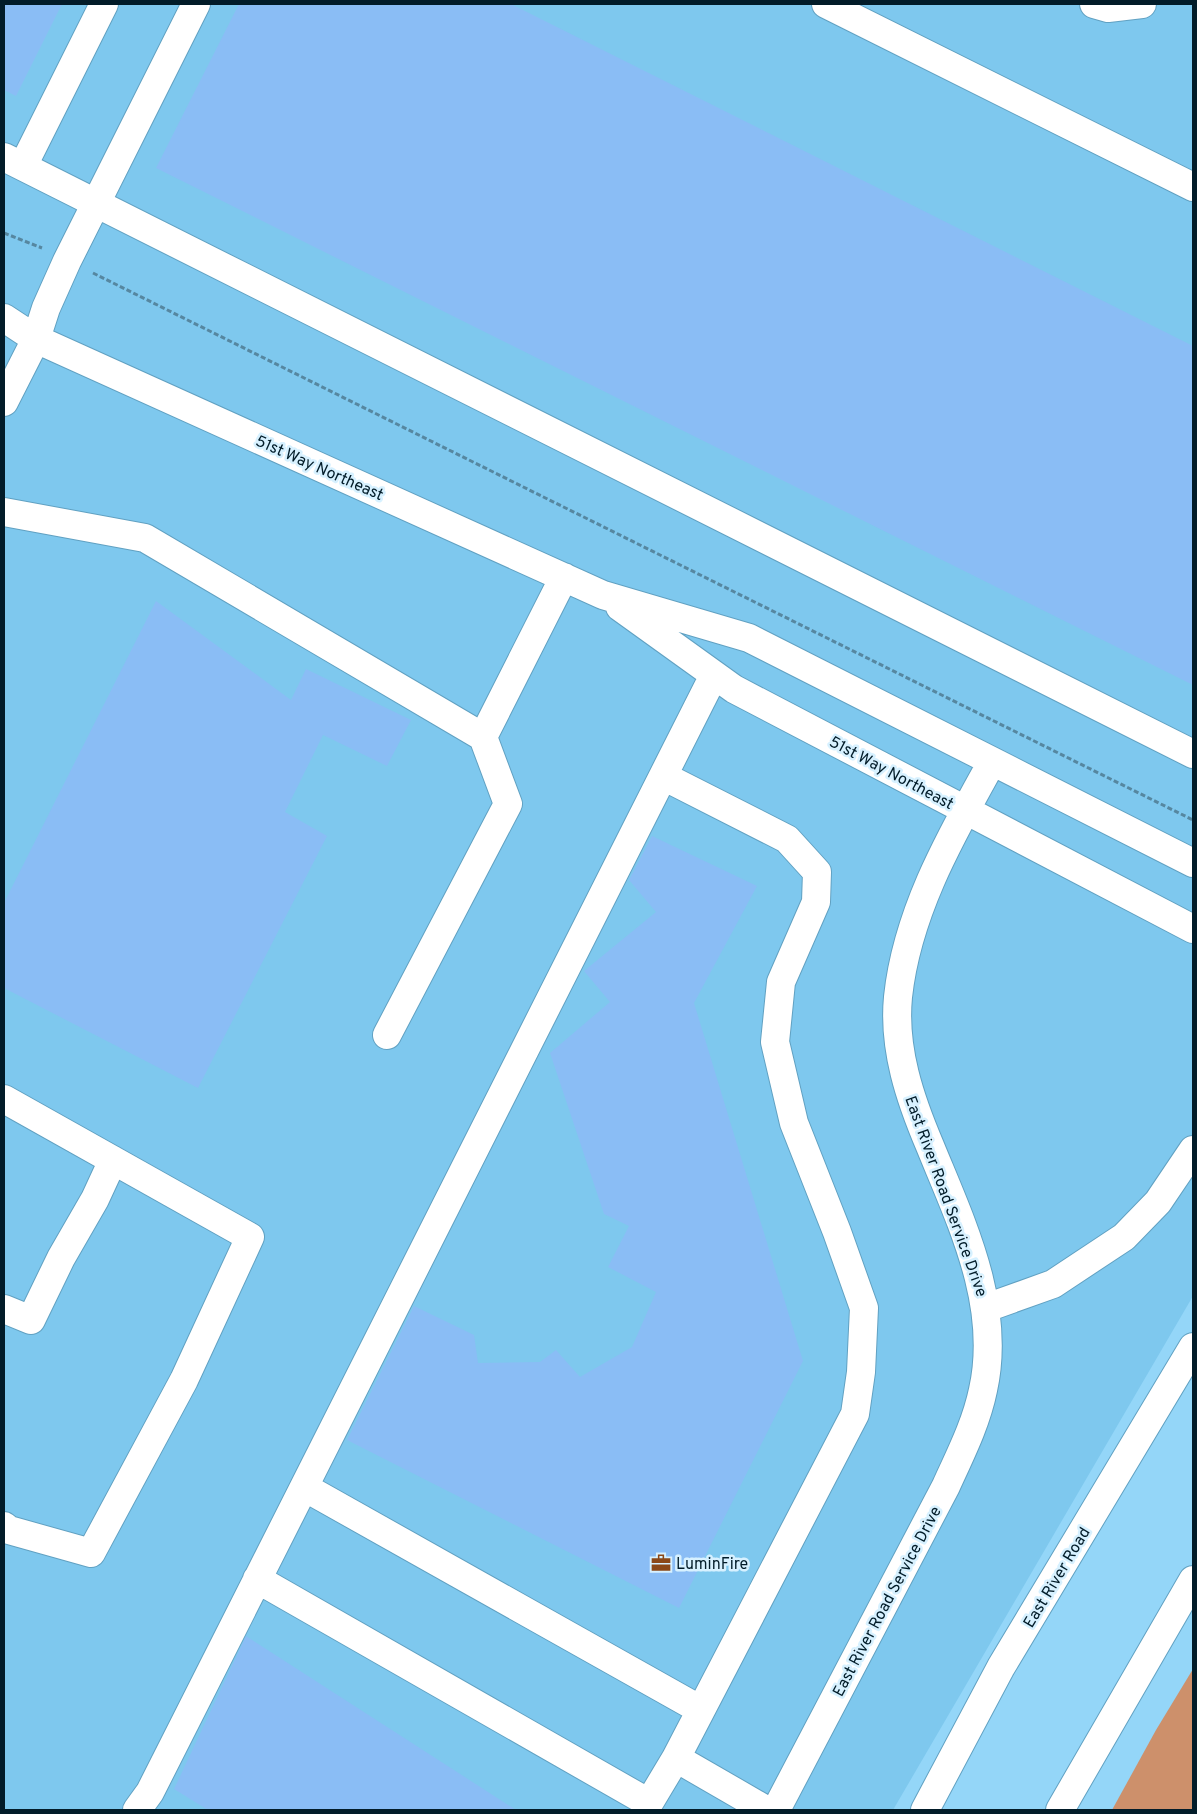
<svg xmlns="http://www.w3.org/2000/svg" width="1197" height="1814" viewBox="0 0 1197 1814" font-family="Overpass,sans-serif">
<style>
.built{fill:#7ec8ee}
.green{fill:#cd906b}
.building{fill:#8abdf5}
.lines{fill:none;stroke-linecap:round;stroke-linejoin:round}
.minor-casing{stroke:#61a1c2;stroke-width:30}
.path{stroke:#5687a0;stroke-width:3;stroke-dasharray:5 2.5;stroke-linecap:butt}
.minor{stroke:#fff;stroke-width:28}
.labels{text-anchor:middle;stroke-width:5;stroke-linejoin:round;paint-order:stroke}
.street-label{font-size:16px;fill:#021c29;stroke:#d7f1ff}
.poi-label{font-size:16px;fill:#021c29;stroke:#d7f1ff;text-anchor:start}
</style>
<rect width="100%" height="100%" fill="#94d6f8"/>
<path class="built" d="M4 4H1193V1296L893 1810H4Z"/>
<path class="green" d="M1193 1669V1810H1112L1156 1730Z"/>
<path class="building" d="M4 4H62L16 96 4 90Z
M239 4H511L1193 346V685L156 168Z
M156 601 291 700 306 669 411 720 387 766 323 735 285 812 327 836 198 1088 4 988V903Z
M652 836 757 886 694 1003 803 1361 679 1608 347 1440 414 1306 474 1335 478 1363 540 1362 556 1350 580 1377 632 1347 656 1292 608 1267 629 1226 604 1214 550 1053 610 1002 584 971 656 912 629 880Z
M246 1636 516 1810H208L174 1789Z"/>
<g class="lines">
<defs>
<path id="minor" d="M826 4 1193 187
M1094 4 1108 8 1142 4
M4 157 1193 754
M23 166 104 4
M4 318 36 339 603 595 749 638 1193 863
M4 402 36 339 46 308 67 261 196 4
M4 512 145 538 483 737 564 577
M620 607 734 689 1193 929
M663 776 787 839 817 872 816 902 781 982 775 1042 794 1123 837 1232 864 1308 861 1372 855 1414 676 1758
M387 1035 508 804 483 737
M4 1099 250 1237 184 1380 91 1553 9 1530 4 1526
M986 1308 1053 1284 1124 1237 1158 1202 1193 1150
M4 1309 31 1320 61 1258 95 1199 113 1160
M304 1487 701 1710
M257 1579 649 1803 676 1758 766 1810
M137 1810 150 1792 714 675
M776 1810 946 1486C960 1455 976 1424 983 1390 1002 1305 961 1222 930 1146 910 1099 893 1049 898 997 907 912 951 836 992 762
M925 1810 1001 1667 1193 1347
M1060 1810 1193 1580"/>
</defs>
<use href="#minor" class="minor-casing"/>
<path class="path" d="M4 233 42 248
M93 273 1193 820"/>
<use href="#minor" class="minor"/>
</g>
<defs>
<symbol id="office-bare" viewBox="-9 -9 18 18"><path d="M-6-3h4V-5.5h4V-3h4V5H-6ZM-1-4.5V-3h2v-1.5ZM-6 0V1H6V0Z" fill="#8b4818" stroke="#d7f1ff" stroke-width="2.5" paint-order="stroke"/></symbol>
</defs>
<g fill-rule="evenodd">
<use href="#office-bare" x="647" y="1549" width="28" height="28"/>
</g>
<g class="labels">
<g class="street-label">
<text transform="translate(320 467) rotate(24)" y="6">51st Way Northeast</text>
<text transform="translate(892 772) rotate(28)" y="6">51st Way Northeast</text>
<text transform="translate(947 1196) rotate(70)" y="6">East River Road Service Drive</text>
<text transform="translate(1056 1577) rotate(-59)" y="6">East River Road</text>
<text transform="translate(886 1601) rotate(-62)" y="6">East River Road Service Drive</text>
</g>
<g class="poi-label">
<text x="676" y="1569">LuminFire</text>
</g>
</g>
<rect width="1197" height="1814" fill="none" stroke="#021c29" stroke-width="10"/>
</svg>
